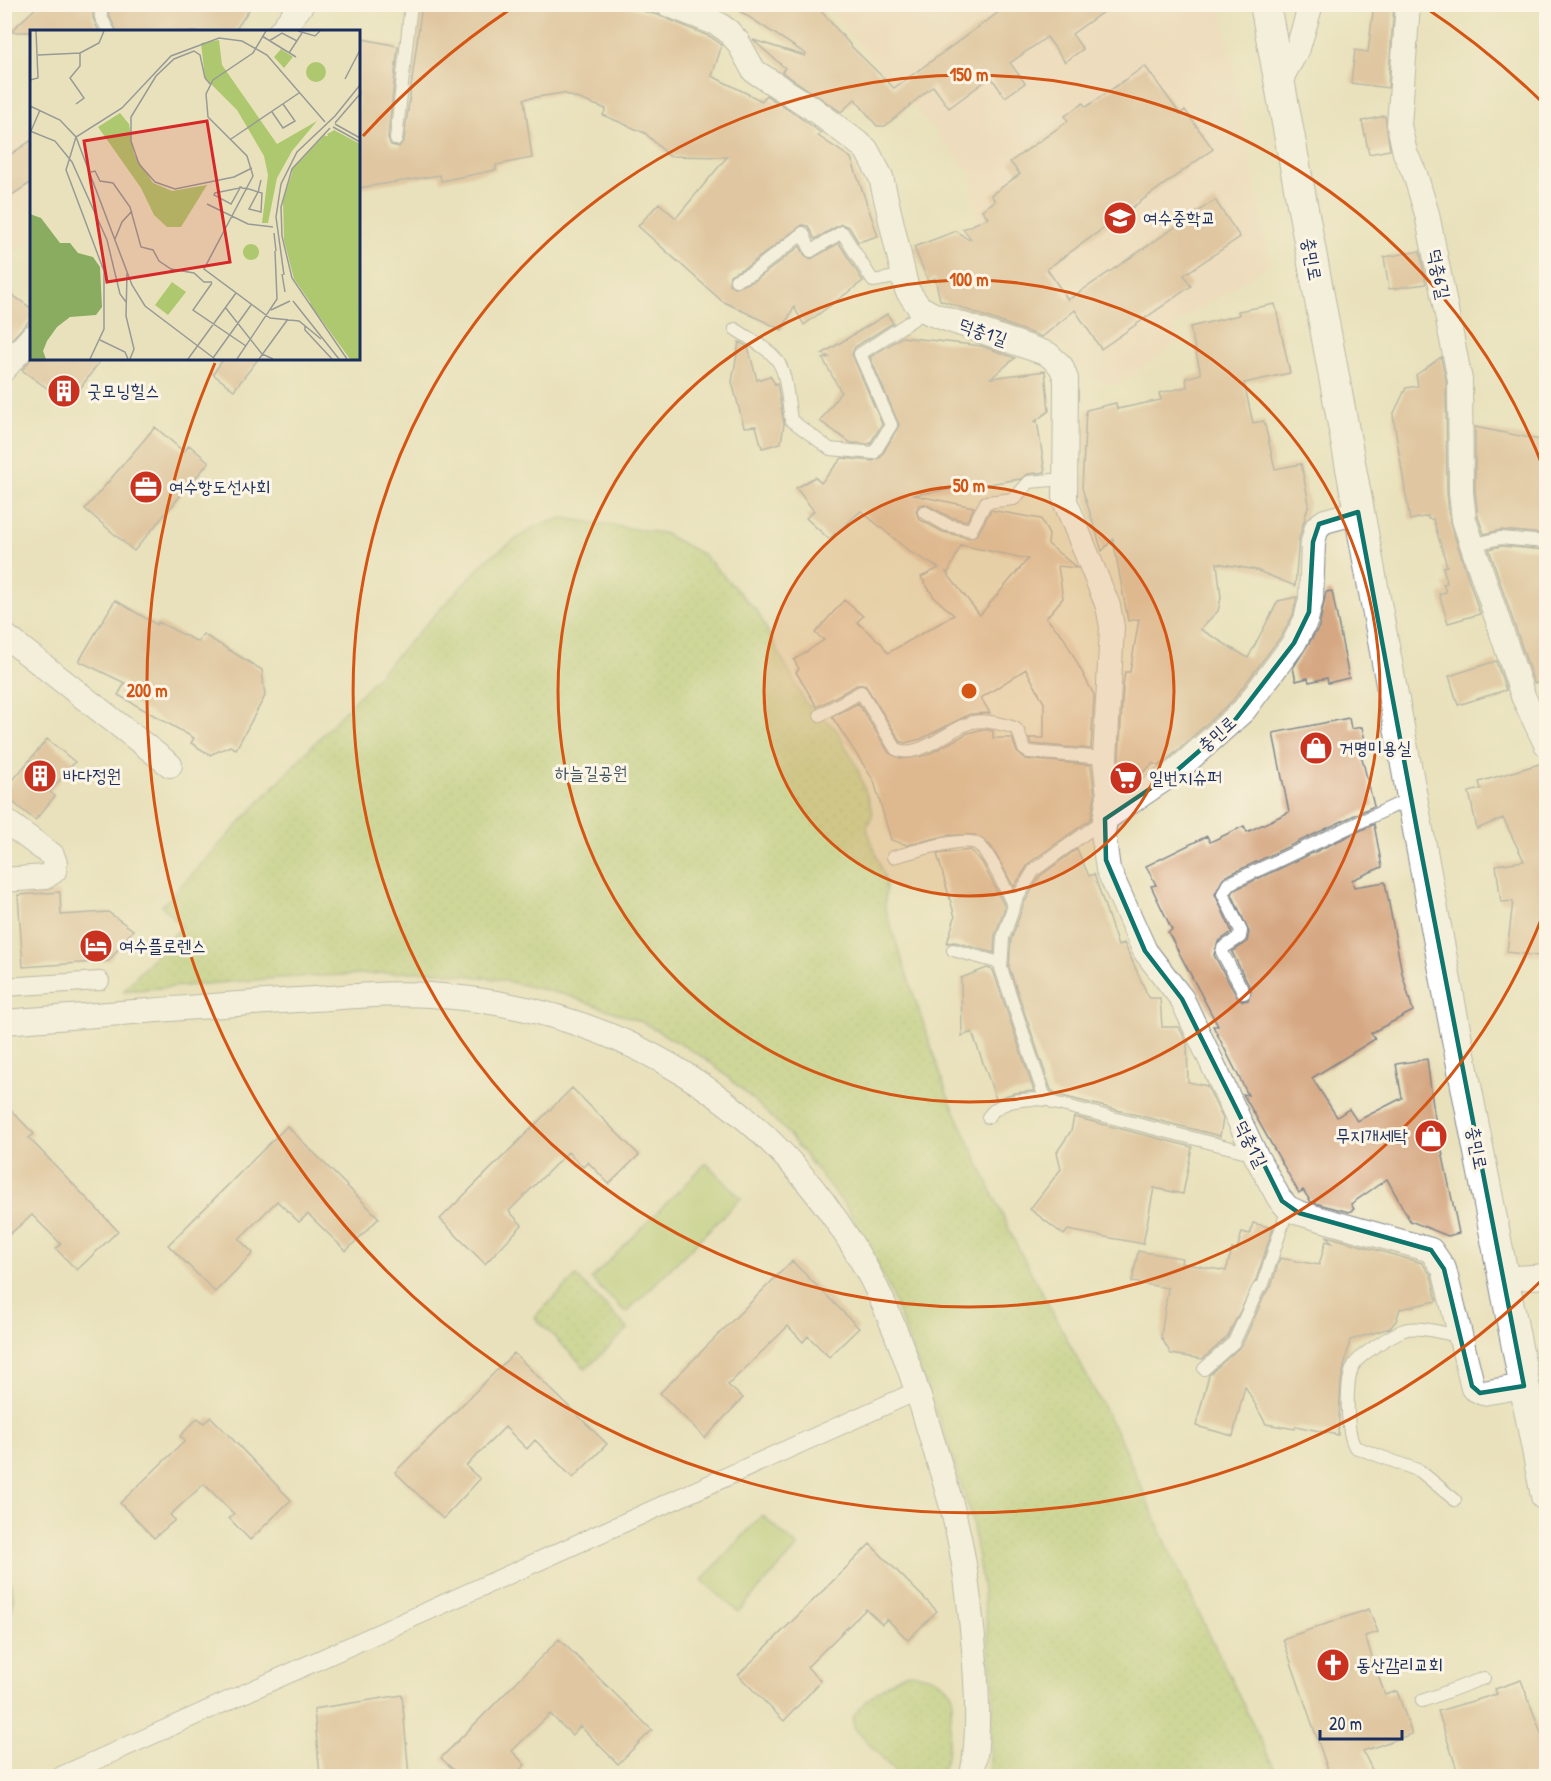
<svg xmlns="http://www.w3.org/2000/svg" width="1551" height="1781" viewBox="0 0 1551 1781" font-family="'Patrick Hand','Poor Story',sans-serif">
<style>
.built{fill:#f2d5be}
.park{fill:url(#park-dots);stroke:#647c66;stroke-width:1.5}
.garden{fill:#adc86e;stroke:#647c66;stroke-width:1.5}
.building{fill:#d5a782;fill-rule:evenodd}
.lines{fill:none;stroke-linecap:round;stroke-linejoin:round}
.service-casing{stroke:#82888d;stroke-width:14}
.pedestrian-casing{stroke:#82888d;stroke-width:20}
.minor-casing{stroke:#82888d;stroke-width:26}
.tertiary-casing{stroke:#82888d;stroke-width:32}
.service{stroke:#fff;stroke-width:12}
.pedestrian{stroke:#fff;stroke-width:18}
.minor{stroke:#fff;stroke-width:24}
.tertiary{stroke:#fff;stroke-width:30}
.marked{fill:none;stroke:#0f766e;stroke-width:4.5;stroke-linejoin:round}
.ring{fill:none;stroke:#d45514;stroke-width:3}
.labels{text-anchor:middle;stroke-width:6;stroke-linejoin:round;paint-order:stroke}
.poi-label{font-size:18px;fill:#1b2f5e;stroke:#fcf5e5;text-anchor:start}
.street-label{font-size:18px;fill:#1b2f5e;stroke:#fcf5e5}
.park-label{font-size:18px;fill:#405562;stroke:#fcf5e5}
.inset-road{fill:none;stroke:#979a96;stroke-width:1.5}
.view{fill:#d62828;fill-opacity:0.15;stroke:#d62828;stroke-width:3}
.inset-edge{fill:none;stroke:#1b2f5e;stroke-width:3}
.centre{fill:#d45514;stroke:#fcf5e5;stroke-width:3}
.ring-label{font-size:18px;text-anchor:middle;font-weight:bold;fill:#d45514;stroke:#fcf5e5;stroke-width:6;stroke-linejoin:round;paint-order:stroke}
</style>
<defs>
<pattern id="park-dots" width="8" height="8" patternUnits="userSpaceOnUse" patternTransform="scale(1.5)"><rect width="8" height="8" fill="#adc86e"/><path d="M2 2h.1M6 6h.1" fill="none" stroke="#94ac62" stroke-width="1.8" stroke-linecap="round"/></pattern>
</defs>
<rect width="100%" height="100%" fill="#fcf5e5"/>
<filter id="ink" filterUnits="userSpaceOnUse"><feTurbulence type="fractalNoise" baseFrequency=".0167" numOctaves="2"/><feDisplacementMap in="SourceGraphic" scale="12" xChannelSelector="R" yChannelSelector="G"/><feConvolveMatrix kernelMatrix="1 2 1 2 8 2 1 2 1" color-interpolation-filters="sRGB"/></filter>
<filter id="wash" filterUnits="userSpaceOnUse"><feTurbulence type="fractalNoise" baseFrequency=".008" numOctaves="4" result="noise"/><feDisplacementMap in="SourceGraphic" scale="24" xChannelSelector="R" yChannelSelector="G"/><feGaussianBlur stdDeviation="1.35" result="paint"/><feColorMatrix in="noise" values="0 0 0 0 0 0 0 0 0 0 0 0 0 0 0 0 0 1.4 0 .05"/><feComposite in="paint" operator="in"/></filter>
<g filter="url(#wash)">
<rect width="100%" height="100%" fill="#e9e1bc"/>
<path class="built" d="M825 5H1221L1271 264 1173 326 1181 341 1117 385 1085 378 1070 354 1057 343 980 317 985 276 971 172Z
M4 130 15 138 32 131 31 240 5 259Z"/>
<path class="park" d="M562 518 663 533 704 555 757 611 805 702 836 729 856 764 873 813 867 828 886 882 885 909 947 1094 1016 1244 1118 1434 1175 1563 1278 1776H989L994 1689 982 1584 971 1516 947 1441 888 1286 848 1209 784 1129 747 1094 706 1059 642 1022 569 996 502 980 434 971 278 978 123 991 182 926 162 906 487 559 534 527Z
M576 1276 628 1329 586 1369 534 1317Z
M5 1574C17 1590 15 1610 5 1626Z
M908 1673C927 1674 944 1678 953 1696L947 1757 940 1776H899L857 1731C854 1727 852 1723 853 1718 858 1704 894 1677 908 1673Z"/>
<path class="garden" d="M706 1163 741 1198 626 1313 591 1279Z
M762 1515 798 1547 738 1612 702 1580Z"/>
<g id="blocks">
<path class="building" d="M40 4H92L93 18 99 32H10Z
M108 4H253L234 32H117L109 15Z
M422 4H619L661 16 711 37 722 45 712 76 762 101 766 95 804 120 821 133 818 136 851 158 878 236 858 242 849 227 841 224 815 239 808 226 802 225 748 266 730 275 729 284 736 288 756 280 800 246 806 257 811 259 839 243 863 281 804 325 794 307 782 330 722 301 638 226 659 203 676 218 727 157 669 156 645 133 603 115 606 109 563 93 524 99 532 158 496 165V170L441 181 440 175 358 188V38L398 46 388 138 391 145 399 147 404 140Z
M729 4H815L853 48 894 88 1010 4H1114L1072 34 1083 49 1065 62 1047 37 1010 63 1025 83 1005 97 991 77 949 108 933 86 885 126H877L855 99 841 112 782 72 785 68 753 40 805 56 806 54Z
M1374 4H1394L1388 88 1351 83 1355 50 1368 52Z
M1145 66 1180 114 1185 110 1213 149 1047 269 1068 300 1215 200 1240 237 1184 275 1191 286 1101 349 1075 310 1042 337 940 300 935 278 928 281 914 247 956 231 969 240 971 239 963 229 988 218 982 210 995 201 991 195 1020 174 1010 162 1068 121 1065 116 1083 103 1086 107Z
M1385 116 1390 150 1369 154 1362 121Z
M32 140V182L4 200V159Z
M1420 251 1426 284 1389 289 1384 257Z
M4 289 32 309V318L4 347Z
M1275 304 1290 373 1244 383 1253 423 1264 421 1275 469 1301 464 1309 503 1299 539 1295 586 1256 570 1217 563 1221 598 1218 611 1200 629 1248 658 1278 601 1297 597 1293 615 1282 635 1233 700 1167 760 1158 766 1154 763 1123 790 1119 758 1123 687 1125 672H1130L1139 619 1128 621 1113 539 1102 551 1082 488 1086 410 1116 403 1117 409 1161 400 1159 393 1187 387 1186 378 1201 374 1190 327 1239 315 1238 311Z
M887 314 893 323 855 347 852 354 882 424 870 444 851 443 820 421 841 392 823 359 829 357 822 354Z
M902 337 982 346 1015 358 991 378 1045 371 1049 411 1034 422 1037 421 1045 472 1028 474 1021 479 913 495 974 507 967 521 950 517 925 504 919 505 916 511 919 519 943 532 969 538 978 534 991 510 1041 519 1049 535 1048 544 1077 568 1058 566 1063 598 1046 618 1063 636 1094 695 1091 749 1031 744 1029 738H1044V703L1026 669 981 698 990 713 970 714 921 739 905 743 901 742 865 685H857L817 707 796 672 799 669 794 660 824 640 815 633 844 600 863 616 857 622 882 644 888 653 954 615 934 597 921 577 939 568 910 552 861 511 829 539 806 518 814 511 796 488 815 477 821 483 842 458 873 461 881 457 899 425 870 357ZM961 545 1028 559 980 615 945 571 948 573Z
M739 342 748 347 757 380 770 376 775 384 777 383 784 424 781 443 762 448 756 426 744 427 732 382Z
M1441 357 1446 381 1447 492 1450 522 1480 614 1448 623 1439 594 1446 592 1443 584 1447 583 1443 567 1447 566 1433 519H1428V516L1410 520 1393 415 1406 388 1418 386 1416 375Z
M32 358H102L69 404 22 370Z
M224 358H259L234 390 213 374Z
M155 427 184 452 189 445 209 462 134 551 85 509Z
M1475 427 1546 441V534L1501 530 1484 534 1478 517 1475 491Z
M1501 546 1546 550V681L1534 683 1489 549Z
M1332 591 1349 678 1328 683 1327 678 1309 682 1308 678 1296 681 1293 668 1319 627 1326 592Z
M115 600 157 625 158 622 198 642 203 634 262 670 265 696 236 749 230 746 210 755 191 743 194 738 118 695 125 683 79 661Z
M1496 661 1506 690 1458 705 1449 676Z
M858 703 889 753 902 759 927 755 968 733 983 729 993 731V738H1012L1017 752 1025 759 1091 765 1095 796 1091 819 1029 863 1014 887 991 846 975 835H949L907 845 891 840 874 781 832 717Z
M1349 718 1351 729 1362 727 1368 753 1361 754 1374 806 1224 877 1215 894 1232 932 1218 942 1214 955 1237 997 1243 1001 1248 1000 1251 990 1232 952 1247 942 1249 932 1232 894 1234 890 1374 824 1382 867 1352 880 1354 887 1385 882 1402 973 1413 1011 1371 1033 1375 1039 1312 1078 1337 1117 1349 1109 1357 1121 1402 1098 1396 1064 1427 1059 1434 1113 1459 1233 1448 1236 1410 1221 1387 1179 1351 1204 1354 1209 1349 1212 1311 1202 1303 1190 1299 1193 1243 1094 1248 1095 1213 1026H1218L1168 932 1172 930 1151 886 1156 885 1146 866 1207 836 1210 842 1244 826 1247 832 1289 812 1273 733Z
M47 739 75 762 50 792 55 796 35 820 4 795V791Z
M1546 762V957L1507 952 1513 901 1501 902 1496 865 1524 861 1503 818 1477 829 1469 792 1481 789 1479 782Z
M1077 849 1089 876 1094 874 1118 946 1124 943 1149 998H1160L1162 1027H1179L1187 1043 1188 1082 1207 1086 1223 1119 1220 1136 1058 1095 1051 1090 1009 967 1011 940 1024 903 1040 876Z
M970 850 982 862 1005 907 995 936 994 953 955 942 947 943 955 917 937 854Z
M60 892 61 915 108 912 133 930 109 961 23 967 18 895Z
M987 968 993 970 1034 1091 1014 1093 996 1099 972 1032 962 1036 961 978Z
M572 1088 639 1155 609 1184 588 1162 583 1167 568 1152 509 1211 522 1225 485 1264 440 1219Z
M4 1103 34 1134 29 1138 118 1231 77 1270 56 1249 61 1244 32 1215 4 1239Z
M1074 1117 1192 1147 1183 1194 1154 1188 1143 1244 1068 1230 1064 1235 1030 1209 1061 1169 1057 1152 1071 1131Z
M287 1126 379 1218 346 1251 308 1214 299 1222 277 1201 239 1239 253 1253 215 1292 168 1245Z
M1253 1223 1273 1228 1256 1280 1227 1337 1203 1359 1171 1354 1161 1337 1168 1288 1132 1282 1138 1251 1182 1258 1181 1263 1226 1271 1232 1249 1237 1250 1242 1232 1250 1234Z
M1327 1236 1422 1263 1431 1275 1437 1301 1400 1309 1396 1321 1390 1328 1350 1340 1341 1381 1338 1435 1296 1426 1295 1429 1266 1424 1245 1386 1233 1436 1196 1426 1209 1375 1242 1345 1265 1294 1271 1287 1280 1258 1319 1265 1326 1241 1332 1243Z
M792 1261 859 1328 829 1357 808 1336 803 1342 788 1326 728 1385 743 1398 705 1438 660 1393Z
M514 1353 607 1444 573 1478 535 1440 527 1449 505 1427 466 1466 480 1479 443 1519 395 1472Z
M211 1417 291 1500 250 1540 229 1518 234 1514 204 1484 170 1515 175 1520 154 1538 120 1503 185 1441 180 1436 198 1418 204 1423Z
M870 1544 937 1611 908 1640 887 1619 882 1624 866 1609 807 1667 821 1681 784 1721 738 1675Z
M1369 1609 1378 1632 1365 1636 1385 1695 1397 1691 1412 1734 1363 1751 1375 1776H1330L1283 1639Z
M559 1639 652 1730 618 1764 580 1726 572 1735 550 1714 512 1751 525 1765 514 1776H460L441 1758Z
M1521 1680 1546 1746V1776H1459L1438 1711 1497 1694 1495 1689Z
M402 1695 409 1776H320L314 1709Z"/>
</g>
</g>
<g filter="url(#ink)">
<use href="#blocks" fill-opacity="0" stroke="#82888d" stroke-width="1.5"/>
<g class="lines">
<defs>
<path id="service" d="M100 4 101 17 109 32
M396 139 411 4
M736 280 752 273 803 233 811 251 842 232 873 281 902 276
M735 329C788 362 782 359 791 420L830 449 874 453 891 425 860 354 926 311
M924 512 947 525 971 530 986 502 1014 499 1029 482 1064 479
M1472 545 1500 538 1546 542
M820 715 861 692 896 749C918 761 951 727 973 722 986 719 1003 724 1015 728L1019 733 1024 749 1029 752 1105 758
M1104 820 1034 870 1016 900 1003 938 1001 968 1044 1095 1054 1103 1255 1154
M893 857C910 853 966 834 979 845 992 857 1005 889 1014 906
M953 950 1000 963
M1244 993 1222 952 1223 948 1240 937 1241 931 1223 894 1228 884 1411 798
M988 1117C1001 1099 1028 1098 1048 1100
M1204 1369 1234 1342 1258 1289 1263 1284 1288 1208
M1455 1500 1420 1471 1355 1447C1346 1432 1345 1380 1354 1365 1359 1355 1393 1334 1404 1330 1419 1325 1444 1334 1460 1336
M1422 1701 1484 1678"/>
<path id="pedestrian" d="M4 987 100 981
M61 1776 917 1391"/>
<path id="minor" d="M667 4 718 24 728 31 738 42 754 71 812 108 866 149 881 177 907 290 919 307 932 314 1048 354 1061 366 1066 379 1065 501 1108 606 1112 627 1105 758 1109 796 1103 833 1108 869 1145 951 1182 999 1255 1154 1279 1198 1288 1208 1299 1213 1431 1250 1444 1269 1473 1388 1483 1393 1524 1386
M1408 4 1399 125 1405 153 1415 174 1427 214 1460 380 1461 492 1464 520 1523 696 1546 744
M280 32 302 4
M1279 82 1298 48 1311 4
M4 369 32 337
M4 635 170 765
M1105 819 1175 772 1244 710 1294 643 1306 620 1311 599 1313 542 1317 527 1325 521 1358 512
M4 820 52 855 55 863 54 871 45 877 4 880
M4 1022C102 1015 199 1006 296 1000 340 998 386 992 431 995 617 1008 770 1099 863 1263 890 1310 909 1364 925 1416 938 1461 954 1506 962 1553 968 1585 971 1617 974 1649 977 1691 980 1735 972 1776
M1502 1279 1546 1276"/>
<path id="tertiary" d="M1265 4 1454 1024 1546 1496"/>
</defs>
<use href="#service" class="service-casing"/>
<use href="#pedestrian" class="pedestrian-casing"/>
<use href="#minor" class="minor-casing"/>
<use href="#tertiary" class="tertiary-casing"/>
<use href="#service" class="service"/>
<use href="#pedestrian" class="pedestrian"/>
<use href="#minor" class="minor"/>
<use href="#tertiary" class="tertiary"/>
</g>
</g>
<path d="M0 0H1551V1781H0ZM1358 512 1420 846 1524 1386 1480 1393 1472 1386 1444 1269 1431 1250 1299 1213 1282 1201 1182 999 1145 951 1106 860 1105 819 1175 772 1235 720 1294 643 1309 612 1313 542 1319 524Z" fill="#e9e1bc" fill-opacity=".55" fill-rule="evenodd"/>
<path class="marked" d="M1358 512 1420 846 1524 1386 1480 1393 1472 1386 1444 1269 1431 1250 1299 1213 1282 1201 1182 999 1145 951 1106 860 1105 819 1175 772 1235 720 1294 643 1309 612 1313 542 1319 524Z"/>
<circle cx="969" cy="691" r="205" fill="#d45514" fill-opacity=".12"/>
<g class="ring">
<circle cx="969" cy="691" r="205"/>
<circle cx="969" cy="691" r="411"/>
<path d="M1546 907A616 616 0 1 1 1546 475"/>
<path d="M1545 1277A822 822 0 0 1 215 363M363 136A822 822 0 0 1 515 6M1423 6A822 822 0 0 1 1545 105"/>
</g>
<defs>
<symbol id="school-disc" viewBox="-11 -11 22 22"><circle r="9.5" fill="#c8321e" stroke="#fcf5e5"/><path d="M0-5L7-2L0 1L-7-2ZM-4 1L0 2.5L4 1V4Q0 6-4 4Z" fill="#fff"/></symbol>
<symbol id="building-disc" viewBox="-11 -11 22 22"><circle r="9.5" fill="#c8321e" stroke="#fcf5e5"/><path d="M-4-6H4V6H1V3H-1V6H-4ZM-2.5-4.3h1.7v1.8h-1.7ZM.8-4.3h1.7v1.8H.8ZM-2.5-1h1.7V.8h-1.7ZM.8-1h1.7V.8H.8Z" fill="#fff"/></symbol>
<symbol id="office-disc" viewBox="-11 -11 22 22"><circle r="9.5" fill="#c8321e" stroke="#fcf5e5"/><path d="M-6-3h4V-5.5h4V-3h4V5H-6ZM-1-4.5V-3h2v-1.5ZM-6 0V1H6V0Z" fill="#fff"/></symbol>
<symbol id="shop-disc" viewBox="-11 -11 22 22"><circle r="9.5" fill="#c8321e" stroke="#fcf5e5"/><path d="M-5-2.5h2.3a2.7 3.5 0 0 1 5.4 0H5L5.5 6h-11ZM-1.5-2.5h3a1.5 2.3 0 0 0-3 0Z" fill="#fff"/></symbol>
<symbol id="supermarket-disc" viewBox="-11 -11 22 22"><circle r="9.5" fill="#c8321e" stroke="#fcf5e5"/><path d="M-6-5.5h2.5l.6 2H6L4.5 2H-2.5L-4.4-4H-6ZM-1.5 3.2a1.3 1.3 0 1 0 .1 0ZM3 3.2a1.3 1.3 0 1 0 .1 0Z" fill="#fff"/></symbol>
<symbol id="hotel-disc" viewBox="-11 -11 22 22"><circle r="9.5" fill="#c8321e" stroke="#fcf5e5"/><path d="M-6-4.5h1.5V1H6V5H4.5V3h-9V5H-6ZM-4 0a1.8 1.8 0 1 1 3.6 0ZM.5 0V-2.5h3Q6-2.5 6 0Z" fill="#fff"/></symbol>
<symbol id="church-disc" viewBox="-11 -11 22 22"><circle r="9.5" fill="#c8321e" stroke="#fcf5e5"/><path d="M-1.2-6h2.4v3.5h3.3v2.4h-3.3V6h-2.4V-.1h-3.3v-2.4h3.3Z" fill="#fff"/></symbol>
</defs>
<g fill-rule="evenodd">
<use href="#school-disc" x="1101" y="199" width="38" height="38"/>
<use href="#building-disc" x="45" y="372" width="38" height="38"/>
<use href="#office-disc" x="127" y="468" width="38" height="38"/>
<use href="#shop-disc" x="1297" y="729" width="38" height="38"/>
<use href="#building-disc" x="21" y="757" width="38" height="38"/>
<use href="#supermarket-disc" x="1107" y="759" width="38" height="38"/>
<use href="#hotel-disc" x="77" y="927" width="38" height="38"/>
<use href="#shop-disc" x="1412" y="1117" width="38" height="38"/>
<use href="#church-disc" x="1314" y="1646" width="38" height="38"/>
</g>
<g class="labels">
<g class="poi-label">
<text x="1143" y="224">여수중학교</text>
<text x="87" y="397">굿모닝힐스</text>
<text x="169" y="493">여수항도선사회</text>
<text x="1339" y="754">거명미용실</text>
<text x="63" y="782">바다정원</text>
<text x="1149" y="784">일번지슈퍼</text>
<text x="119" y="952">여수플로렌스</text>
<text x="1408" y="1142" text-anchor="end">무지개세탁</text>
<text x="1356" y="1671">동산감리교회</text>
</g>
<g class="street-label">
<text transform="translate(1312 259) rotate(80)" y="6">충민로</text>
<text transform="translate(1439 274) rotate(79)" y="6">덕충6길</text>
<text transform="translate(983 332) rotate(19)" y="6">덕충1길</text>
<text transform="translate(1217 734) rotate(-42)" y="6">충민로</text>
<text transform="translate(1251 1144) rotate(63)" y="6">덕충1길</text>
<text transform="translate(1477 1148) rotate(79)" y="6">충민로</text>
</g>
<g class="park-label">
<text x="591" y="779">하늘길공원</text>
</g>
</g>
<g transform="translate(30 30)">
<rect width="330" height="330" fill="#e9e1bc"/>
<path d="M0 184 11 188 30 213H40L48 223 63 227 70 237 72 277 66 285 40 287 27 297 17 311 13 321 16 329H0Z" fill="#8aac61"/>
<path d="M189 10 192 35 247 114 287 91 262 121 247 148 238 193H232L238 145 234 126 207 80 175 48 171 13ZM251 19 263 27 254 38 244 27ZM90 83 99 94 104 124 123 153 142 161 177 155 151 197H137L124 185 111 158 68 97ZM304 100 330 114V329H320L264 249 254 210 253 171 264 137Z" fill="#adc86e"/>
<path d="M276 42a10 10 0 1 1 20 0a10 10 0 1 1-20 0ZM303 101 312 106 309 115 303 117 296 113 298 109 291 112 264 143 261 141 294 105 299 107 297 104ZM321 112 330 116V131L315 121ZM261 221a8 8 0 1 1 16 0a8 8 0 1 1-16 0ZM213 222a8 8 0 1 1 16 0a8 8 0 1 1-16 0ZM287 244 286 252 291 256 287 261 305 271 301 276 295 272 290 278 327 329H320L280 274 285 261 281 248ZM142 252 156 262 138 285 125 275ZM310 280a9 9 0 1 1 18 0a9 9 0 1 1-18 0Z" fill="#adc86e"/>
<path class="inset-road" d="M236 1 223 23 183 50 176 64 178 87 217 126 223 146 174 239 240 288 269 291 291 309M268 1 285 6 290 1M232 6 266 27M239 11 252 3 267 11M50 23 69 13 74 1M259 23 272 3M8 25 50 23V36L40 48 54 68 46 74M315 49 330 20M0 50 8 48 6 1M180 54 175 48 170 25 164 21 144 29 126 46 101 87V111L109 134 125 152 145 159 204 147 222 138M0 76 30 90 46 107 102 255 115 276 185 329M242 82 253 98 265 91 253 74M305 93 330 64M305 94 330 108M303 97 330 112M300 98 262 139 251 177 252 206 262 248 317 329M0 101 25 111 42 132 77 210 90 264 96 272M1 101 10 80M201 109 269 63M61 142 65 141 70 151 83 153 100 177 111 217 123 220 129 231 141 239 164 243 174 252H182M210 158 201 174 184 165 185 163 210 158V157H211L212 158 219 159 228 162 232 163 231 182 219 179 228 162 229 159V158L231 150M177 174 218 194 243 197M244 203 246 221M85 209 92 192 102 181M97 243 96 286 104 319 100 329M252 244 255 262M254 245 246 187 251 154 267 122 305 86 330 55M182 253 163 280 216 316M263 271 309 329M195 277 232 324 243 329M241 280 260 271M275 296V300L302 329M70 310 95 322 98 329M183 328 221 275M60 329 74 299V241L36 140 46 107 92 78 141 26 189 8 212 11 237 25 295 92M158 329 206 263M207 329 247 269 245 221M229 329 258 289"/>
<path class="view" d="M177 91 200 232 77 252 54 111Z"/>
<rect width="330" height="330" class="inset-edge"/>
</g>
<circle cx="969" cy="691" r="9" class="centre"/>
<g class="ring-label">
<text x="969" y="81">150 m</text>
<text x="969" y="286">100 m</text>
<text x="969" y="492">50 m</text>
<text x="147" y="697">200 m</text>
</g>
<rect width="1551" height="1781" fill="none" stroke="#fcf5e5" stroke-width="24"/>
<path d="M1320 1730v9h82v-9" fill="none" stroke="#1b2f5e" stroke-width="3"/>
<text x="1329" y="1730" font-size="18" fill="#1b2f5e" stroke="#fcf5e5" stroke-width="4.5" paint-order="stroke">20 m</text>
</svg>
